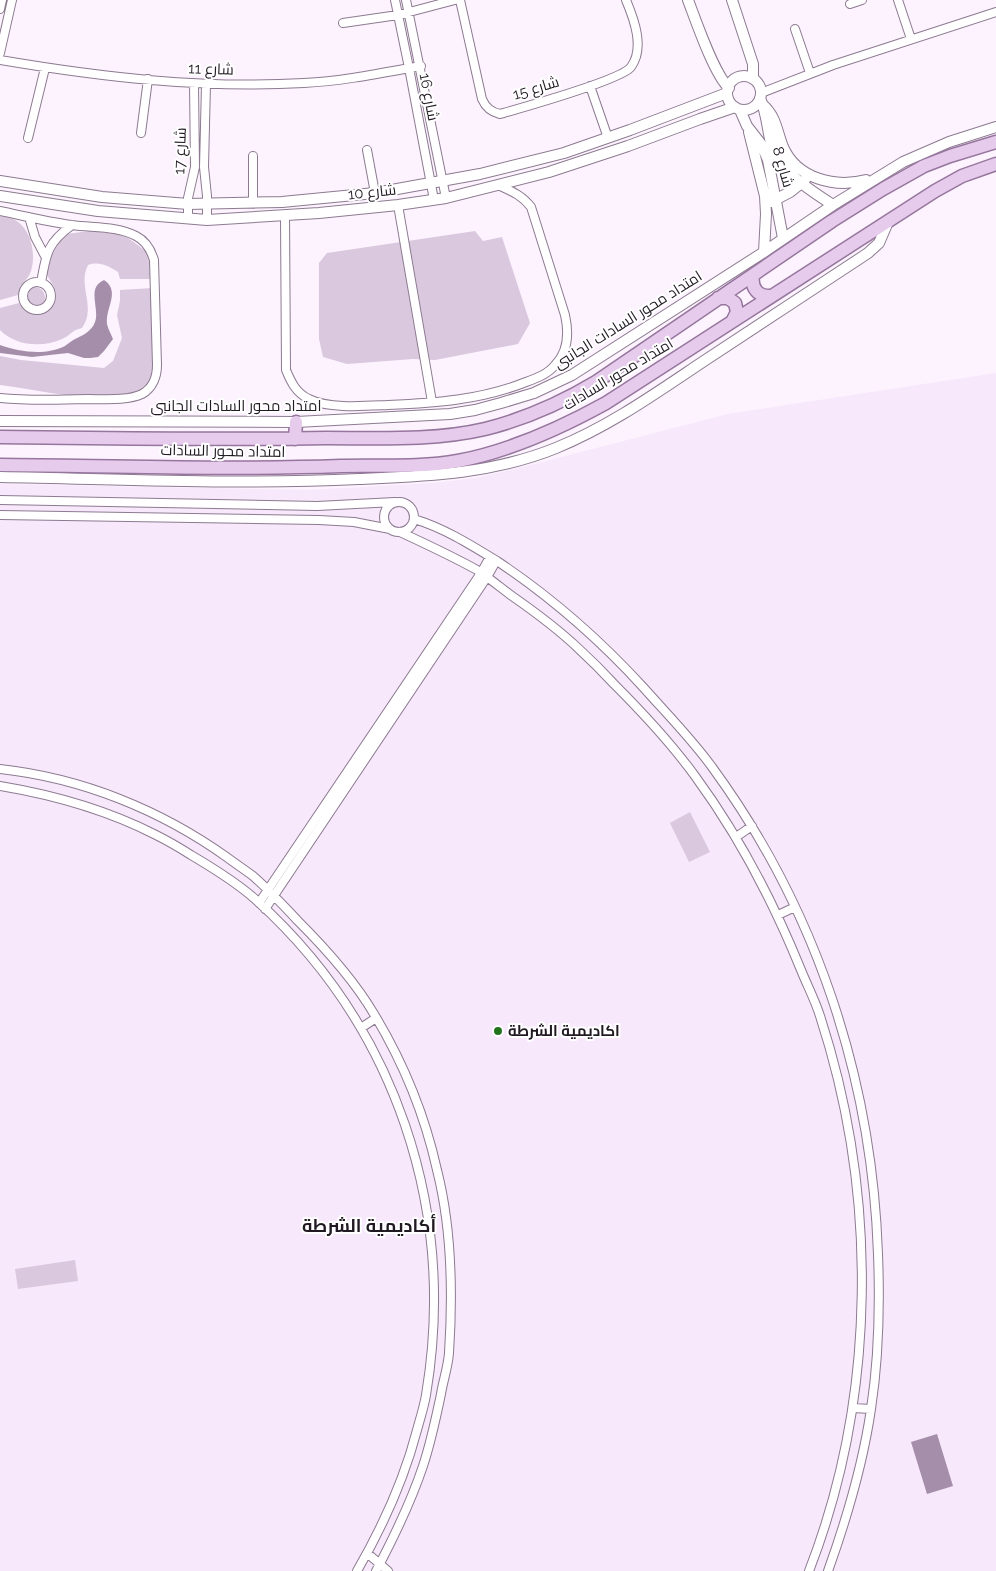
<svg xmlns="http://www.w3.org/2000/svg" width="996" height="1571" viewBox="0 0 996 1571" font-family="Raleway,Cairo,sans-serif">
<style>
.built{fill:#f7e8fb}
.green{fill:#dac8de}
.water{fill:#a58eaa}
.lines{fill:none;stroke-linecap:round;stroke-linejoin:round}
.minor-casing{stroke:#8d7a91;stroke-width:10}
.tertiary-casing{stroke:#8d7a91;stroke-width:12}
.primary-casing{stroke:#96769d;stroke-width:15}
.minor{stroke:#fff;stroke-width:8}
.tertiary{stroke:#fff;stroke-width:10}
.primary{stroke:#e6cbec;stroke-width:12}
.poi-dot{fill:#21731b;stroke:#fff;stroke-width:2}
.labels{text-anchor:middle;stroke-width:4;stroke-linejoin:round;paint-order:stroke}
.street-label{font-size:15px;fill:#211a23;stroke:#fff}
.poi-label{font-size:15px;font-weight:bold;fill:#211a23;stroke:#fff;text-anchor:start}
.quarter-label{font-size:18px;font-weight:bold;fill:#211a23;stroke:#fff}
</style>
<rect width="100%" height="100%" fill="#fcf3fe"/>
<path class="built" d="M996 373V1571H0V484L308 490 433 483 476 478 519 468 728 414Z"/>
<path class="green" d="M0 216C27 216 38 248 31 271 28 280 19 285 18 295L0 300Z
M90 231 124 235 146 251 150 260 151 279H120L118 272C108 266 100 261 88 265 77 287 97 306 82 328 72 330 71 335 62 339 43 348 15 346 0 330V308L19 303C22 306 27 311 31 312 44 316 57 306 56 293 55 286 48 278 45 271L51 250 66 234Z
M475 231 483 241 502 237 530 323 518 344 435 360 413 359 347 364 323 357 319 339V263L327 253Z
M25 297a10 10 0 1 1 20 0a10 10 0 1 1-20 0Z
M152 288C153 310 159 357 153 377 150 386 136 395 126 397 88 402 39 390 0 385V356L21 360 104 368 113 361 122 338 117 315 120 301V290Z
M690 812 710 852 689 862 670 823Z
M75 1260 78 1281 18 1289 15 1269Z"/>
<path class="water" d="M104 280C121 291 105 308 107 324 108 329 111 334 113 339L104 351 98 357 90 358H84L68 353 32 357 0 353V345C20 352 45 356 65 346 68 344 71 341 75 339 82 336 92 331 95 322 100 308 86 288 104 280Z
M937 1434 953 1486 927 1494 911 1442Z"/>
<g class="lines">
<defs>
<path id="minor" d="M395 0 409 68 434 200
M406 0 446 198
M460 0 482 99C486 108 491 112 500 114 521 108 621 80 631 67 645 48 634 19 626 0
M898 0 911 39
M850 4 862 0
M0 9 2 0
M343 23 398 15 455 0
M795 29 810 73
M0 53 12 0
M0 60C100 77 202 89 304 83 343 81 382 73 421 66
M206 84 204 167 207 196V220
M590 86 608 138
M761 93 833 65 996 12
M141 133 148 79
M28 138 45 68
M367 150 375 193
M253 156V202
M398 205 432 402
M0 211C24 216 48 222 72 225 93 228 117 226 136 236 146 241 151 250 154 260L157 365C157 376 153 388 142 394 127 401 105 399 88 399 59 400 29 401 0 398
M285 215 286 370C291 382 296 393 309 399 329 409 365 406 388 405 435 403 481 400 526 382 537 378 548 374 555 365 569 351 569 333 565 315L531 207C522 195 511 191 498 185
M29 217 35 237 45 256
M188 219V198L195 167 194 84
M23 296a14 14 0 1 1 28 0a14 14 0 1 1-28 0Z
M41 283C46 254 47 243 72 225
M0 500 317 506 395 502
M384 517a15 15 0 1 1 30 0a15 15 0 1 1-30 0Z
M0 515 319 520 354 522 390 529
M414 519C444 528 471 545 497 561 551 597 599 639 643 687 666 713 691 738 712 767 816 909 872 1078 878 1254 880 1306 879 1357 871 1409 863 1464 847 1518 828 1571
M400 532C426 544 452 556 477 570 489 578 500 587 512 596 535 612 559 630 579 649 591 660 603 672 614 684 643 713 671 743 695 776 739 836 773 901 801 970 807 985 815 1000 820 1016 878 1194 877 1396 809 1571
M0 769C82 778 161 810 228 858 236 864 245 870 253 876 269 890 284 906 298 921 326 949 354 980 374 1014 403 1062 425 1116 437 1170 452 1229 453 1292 449 1353 448 1367 443 1381 441 1394 436 1418 431 1442 423 1466 411 1502 394 1537 376 1571
M0 786C54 795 107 810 156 835 168 841 180 848 191 855 213 868 236 882 255 899 396 1026 457 1209 426 1395 424 1407 420 1419 417 1430 404 1480 383 1526 357 1571
M736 837 752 826
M259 903 481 573 490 557
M265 909 487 577 496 561
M778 915 795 907
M361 1028 376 1018
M853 1408 871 1409
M367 1553 388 1571"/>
<path id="tertiary" d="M688 0C696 21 714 74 729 88
M732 0 753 64V79
M727 93a17 17 0 1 1 34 0a17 17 0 1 1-34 0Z
M760 98C766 111 767 125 770 139 778 171 807 188 833 205
M763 105C776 116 777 132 783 147 797 179 835 188 866 180
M740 110 747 126 761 144 768 160 783 238
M749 132 765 196 766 214 764 252
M0 181 102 197 188 204 282 202 375 193 480 174 564 153 630 130 727 93
M0 196 98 211 207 220 319 213 398 205 446 198 549 172 628 146 700 119 735 107
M771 202 790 192 805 180
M0 421 296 422 450 414 475 410 501 403 534 393 572 375 764 252 833 205 903 162 949 142 996 127
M0 477C120 479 240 485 359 479 427 476 492 474 556 448 610 426 656 393 704 361 759 325 813 289 868 253L879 243 888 222"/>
<path id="primary" d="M753 276C751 288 758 297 771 296
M718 298H728L735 303 737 312 733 320
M0 437C109 438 217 440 326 438 378 438 434 441 485 429 525 419 561 403 596 382L832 221 883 189 924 166 950 156 996 142
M295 439 296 422
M0 465C114 466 227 470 341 466 379 465 420 468 458 461 510 451 559 429 606 403L935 191 962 176 996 164"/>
</defs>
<use href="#minor" class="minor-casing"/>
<use href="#tertiary" class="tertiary-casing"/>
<use href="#primary" class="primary-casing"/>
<use href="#minor" class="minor"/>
<use href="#tertiary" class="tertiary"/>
<use href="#primary" class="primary"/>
</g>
<circle class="poi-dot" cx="498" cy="1031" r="5"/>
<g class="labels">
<g class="street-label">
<text transform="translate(211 69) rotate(2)" y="5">شارع 11</text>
<text transform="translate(536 88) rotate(-17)" y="5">شارع 15</text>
<text transform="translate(429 97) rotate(79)" y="5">شارع 16</text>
<text transform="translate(180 151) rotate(-88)" y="5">شارع 17</text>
<text transform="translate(783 167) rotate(74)" y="5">شارع 8</text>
<text transform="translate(372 192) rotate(-6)" y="5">شارع 10</text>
<text transform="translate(628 320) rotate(-32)" y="5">امتداد محور السادات الجانبى</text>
<text transform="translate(618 374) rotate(-31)" y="5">امتداد محور السادات</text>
<text x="236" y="411">امتداد محور السادات الجانبى</text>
<text transform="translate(223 451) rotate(1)" y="5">امتداد محور السادات</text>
</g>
<g class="poi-label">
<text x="508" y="1036">اكاديمية الشرطة</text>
</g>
<g class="quarter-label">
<text x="369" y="1232">أكاديمية الشرطة</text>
</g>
</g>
</svg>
